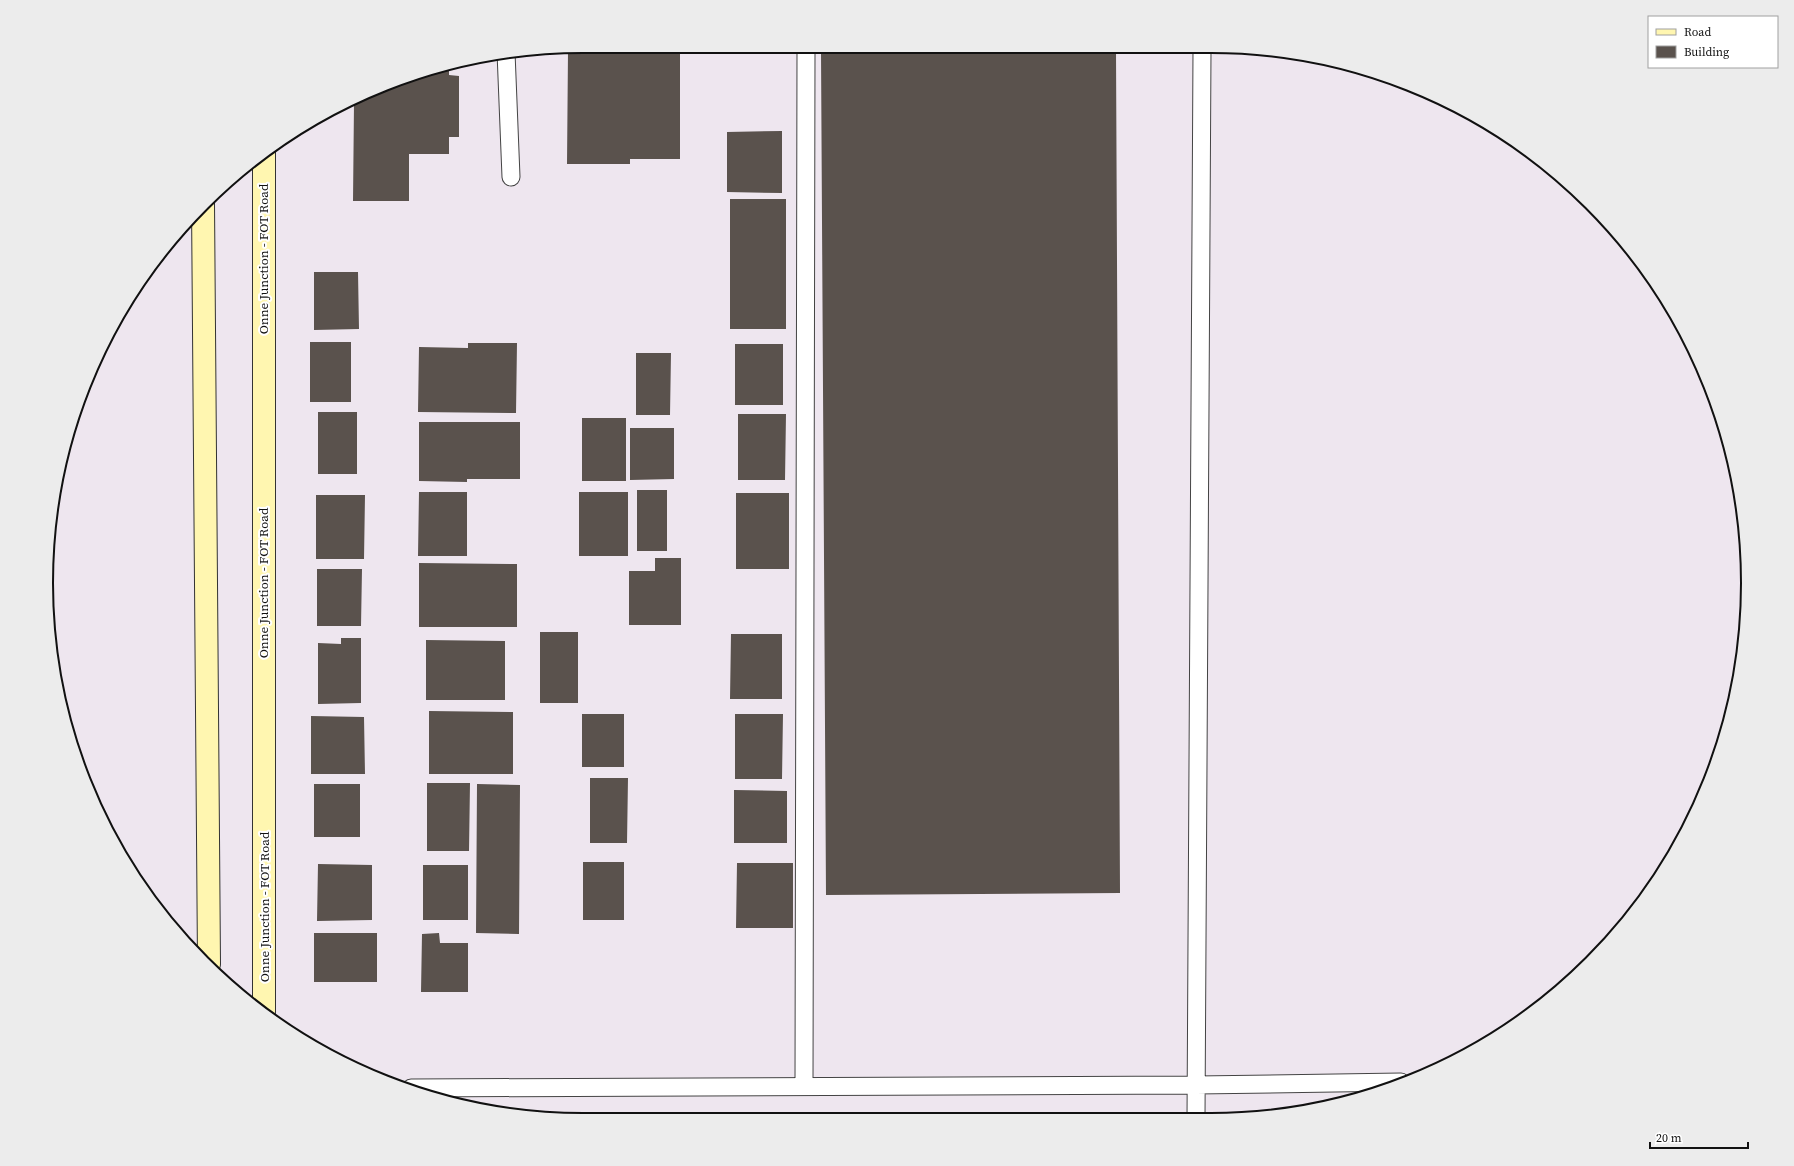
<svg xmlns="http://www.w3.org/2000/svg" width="1794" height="1166" viewBox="0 0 1794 1166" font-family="'Source Serif 4',serif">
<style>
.industrial{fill:#eee6ef}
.building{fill:#5a524d}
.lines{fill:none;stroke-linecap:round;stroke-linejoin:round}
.lane-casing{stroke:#444;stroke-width:19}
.secondary-casing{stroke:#333;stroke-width:24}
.lane{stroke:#fff;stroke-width:17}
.secondary{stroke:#fff6b0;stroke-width:22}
.labels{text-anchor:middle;stroke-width:4;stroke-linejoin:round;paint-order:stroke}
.street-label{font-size:13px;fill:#111;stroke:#fff}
.rim{fill:none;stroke:#111;stroke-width:2}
</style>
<rect width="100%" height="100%" fill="#fffdf5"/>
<path class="industrial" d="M513 51H1281L1350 64 1448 101 1565 179 1637 256 1693 345 1730 444 1747 548 1743 653 1720 755 1676 851 1615 937 1538 1009 1449 1065 1350 1102 1246 1119 513 1115 377 1079 314 1048 229 987 136 881 87 789 64 722 47 618V548L75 410 118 315 157 256 203 203 284 137 411 74Z"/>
<path class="building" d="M568 51H680V159H630V164H567Z
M821 51H1116L1120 893 826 895Z
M449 65V75L459 76V137H449V154H409V201H353L354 103 411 74Z
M782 131V193L727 192V132Z
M730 199H786V329H730Z
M314 272H358L359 329 314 330Z
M310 342H351V402H310Z
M468 343H517L516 413 418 412 419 347 468 348Z
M735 344H783V405H735Z
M636 353H671L670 415H636Z
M318 412H357V474H318Z
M738 414H786L785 480H738Z
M582 418H626V481H582Z
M419 422H520V479H467V482L419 481Z
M630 428H674V479L630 480Z
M637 490H667V551H637Z
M419 492H467V556H418Z
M579 492H628V556H579Z
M736 493H789V569H736Z
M316 495H365L364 559H316Z
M655 558H681V625H629V571H655Z
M419 563 517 564V627H419Z
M317 569H362L361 626H317Z
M540 632H578V703H540Z
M731 634H782V699H730Z
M341 638H361V703L318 704V643L341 644Z
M426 640 505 641V700H426Z
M429 711 513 712V774H429Z
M582 714H624V767H582Z
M735 714H783L782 779H735Z
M311 716 364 717 365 774H311Z
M590 778H628L627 843H590Z
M427 783H470L469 851H427Z
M314 784H360V837H314Z
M477 784 520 785 519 934 476 933Z
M734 790 787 791V843H734Z
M583 862H624V920H583Z
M737 863H793V928H736Z
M318 864 372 865V920L317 921Z
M423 865H468V920H423Z
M314 933H377V982H314Z
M439 933 440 943H468V992H421L422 934Z"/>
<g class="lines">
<defs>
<path id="lane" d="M506 52 511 177
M804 1086 806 51
M411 1088 1196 1085 1401 1082
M1196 1119 1202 51"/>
<path id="secondary" d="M203 203 209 964
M264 1012V153"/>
</defs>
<use href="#lane" class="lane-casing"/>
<use href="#secondary" class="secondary-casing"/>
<use href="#lane" class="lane"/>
<use href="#secondary" class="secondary"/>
</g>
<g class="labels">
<g class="street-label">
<text transform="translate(263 259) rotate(-90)" y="5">Onne Junction - FOT Road</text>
<text transform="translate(263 583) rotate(-90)" y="5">Onne Junction - FOT Road</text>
<text transform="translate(264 907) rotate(-90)" y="5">Onne Junction - FOT Road</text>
</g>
</g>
<path d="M0 0H1794V1166H0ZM583 53H1211A530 530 0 0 1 1741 583V583A530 530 0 0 1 1211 1113H583A530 530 0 0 1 53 583V583A530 530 0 0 1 583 53Z" fill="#ececec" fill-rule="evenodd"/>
<path class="rim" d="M583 53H1211A530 530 0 0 1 1741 583V583A530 530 0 0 1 1211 1113H583A530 530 0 0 1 53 583V583A530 530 0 0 1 583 53Z"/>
<rect x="1648" y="16" width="130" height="52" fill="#ffffff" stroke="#a0a0a0"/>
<rect x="1656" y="29" width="20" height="6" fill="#fff6b0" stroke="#a0a0a0"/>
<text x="1684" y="36" font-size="12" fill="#111111">Road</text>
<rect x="1656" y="46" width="20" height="12" fill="#5a524d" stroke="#a0a0a0"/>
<text x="1684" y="56" font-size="12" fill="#111111">Building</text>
<path d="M1650 1142v6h98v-6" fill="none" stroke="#111111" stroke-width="2"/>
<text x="1656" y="1142" font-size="12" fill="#111111" stroke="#ffffff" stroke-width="3" paint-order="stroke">20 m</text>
</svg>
